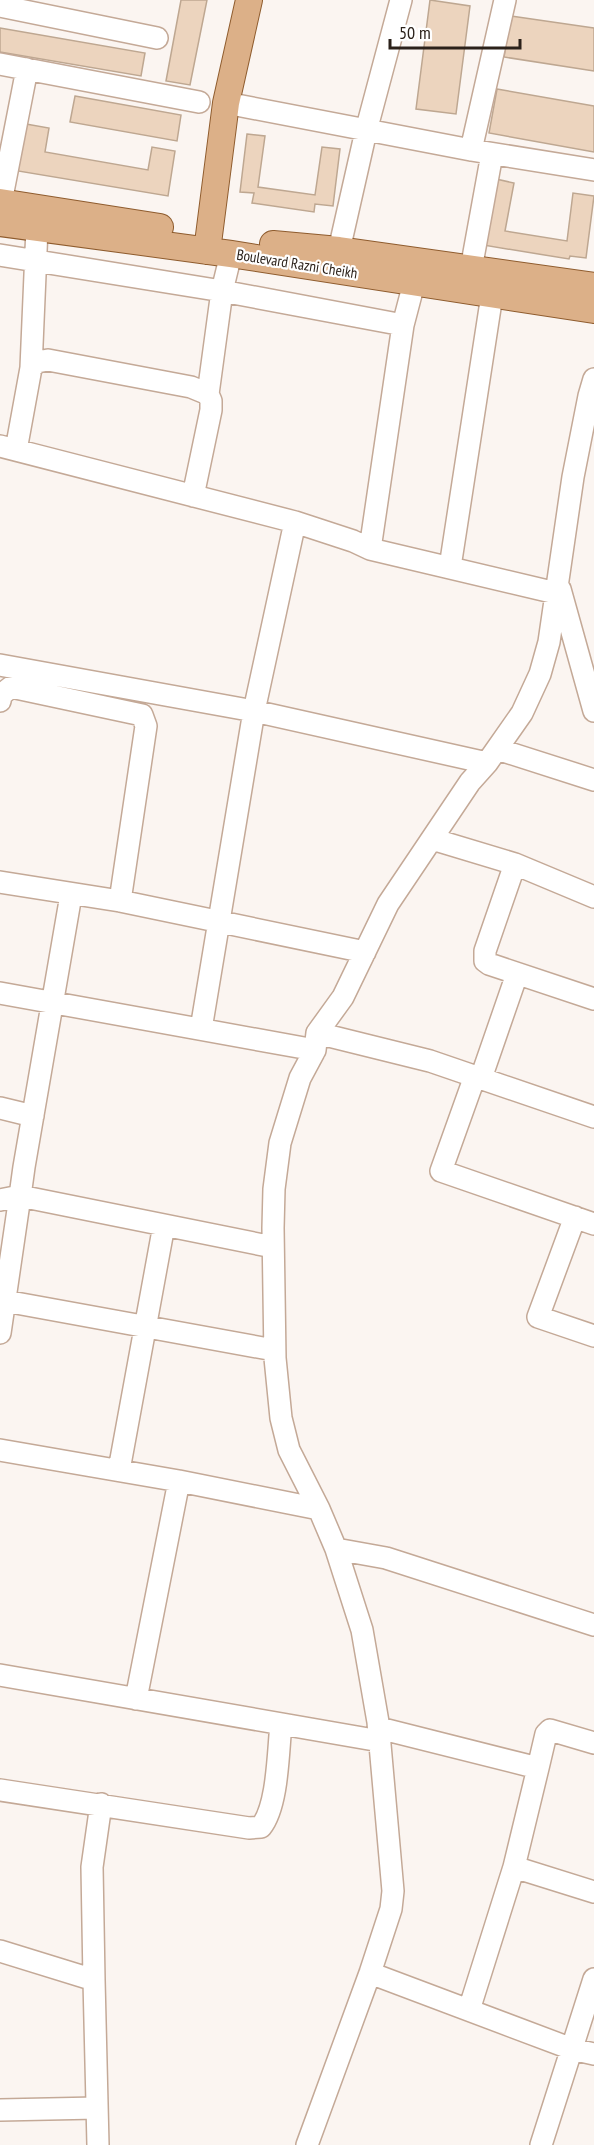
<svg xmlns="http://www.w3.org/2000/svg" width="594" height="2145" viewBox="0 0 594 2145" font-family="'PT Sans Narrow',sans-serif">
<style>
.building{fill:#ecd4be;stroke:#bea791;stroke-width:1.5}
.lines{fill:none;stroke-linecap:round;stroke-linejoin:round}
.minor-casing{stroke:#c4a997;stroke-width:24}
.major-casing{stroke:#8f5c2e;stroke-width:28}
.minor{stroke:#fff;stroke-width:21}
.major{stroke:#dcb088;stroke-width:26}
.labels{text-anchor:middle;stroke-width:4.5;stroke-linejoin:round;paint-order:stroke}
.street-label{font-size:15px;fill:#2b211a;stroke:#fff}
</style>
<rect width="100%" height="100%" fill="#fbf5f1"/>
<path class="building" d="M181 0H207L190 85 166 81Z
M430 0 470 6 456 114 416 109Z
M511 16 594 28V71L504 57Z
M0 28 145 53 141 76 0 52Z
M497 89 594 106V152L489 133Z
M75 96 181 115 177 141 70 122Z
M26 124 49 128 45 152 148 170 152 147 175 151 168 196 18 171Z
M247 134 265 136 258 187 315 195 322 147 340 149 333 206 315 204 314 212 252 203 254 193 240 192Z
M496 179 514 183 505 231 567 241 573 193 594 196 586 258 570 256 569 259 483 245Z"/>
<g class="lines">
<defs>
<path id="minor" d="M0 6 157 38
M0 64 199 102
M226 103 471 150 594 170
M471 150 505 0
M1 202 27 69
M339 250 366 131 401 0
M0 255 222 291 403 325
M471 269 492 154
M31 368 37 228
M208 394 222 291 231 254
M0 446 295 522 254 711 0 665
M16 450 31 368 37 362 48 360 191 387 208 394 211 401V410L193 496
M295 522 353 541 370 549 403 325 414 283
M370 549 556 593
M450 567 492 295
M560 589 594 711
M0 701 1 695 11 687 142 715 146 726 120 901
M497 749 594 780
M432 839 515 864 594 897
M515 864 485 951V961L489 964 594 999
M0 882 120 901 365 952
M71 895 24 1167 20 1196 273 1247
M0 993 315 1050
M201 1029 254 711 487 763
M317 1033 430 1061 594 1117
M475 1076 441 1171 594 1224
M481 1078 517 974
M0 1108 33 1116
M0 1200 20 1196 0 1333
M575 1217 538 1317 594 1336
M5 1301 274 1350
M0 1450 179 1481 319 1509 336 1549
M119 1470 164 1225
M319 1509 289 1450 281 1418 275 1358 273 1228 274 1189 280 1143 300 1078 315 1050 317 1033 343 997 388 904 470 782 487 763 522 713 540 674 549 642 573 477 589 396 594 379
M0 1675 380 1741
M136 1699 179 1481
M379 1728 538 1768 546 1734 550 1730 594 1743
M0 1790 249 1828 261 1827C278 1806 278 1752 281 1724
M514 1867 594 1892
M0 1951 94 1980 98 2145
M370 1973 572 2049 594 2054
M94 1980 92 1867 101 1804
M469 2010 514 1867 538 1768
M0 2110 97 2108
M307 2145 370 1973 391 1909 393 1891 378 1722 362 1630 336 1549 386 1558 594 1625
M541 2145 594 1979"/>
<path id="major" d="M0 202 160 227
M0 223 231 254 594 310
M273 244 339 250 594 286
M207 251 226 103 249 0"/>
</defs>
<use href="#minor" class="minor-casing"/>
<use href="#major" class="major-casing"/>
<use href="#minor" class="minor"/>
<use href="#major" class="major"/>
</g>
<g class="labels">
<g class="street-label">
<text transform="translate(297 264) rotate(9)" y="5">Boulevard Razni Cheikh</text>
</g>
</g>
<path d="M390 39v9h130v-9" fill="none" stroke="#2b211a" stroke-width="3"/>
<text x="399" y="39" font-size="18" fill="#2b211a" stroke="#ffffff" stroke-width="4.5" paint-order="stroke">50 m</text>
</svg>
